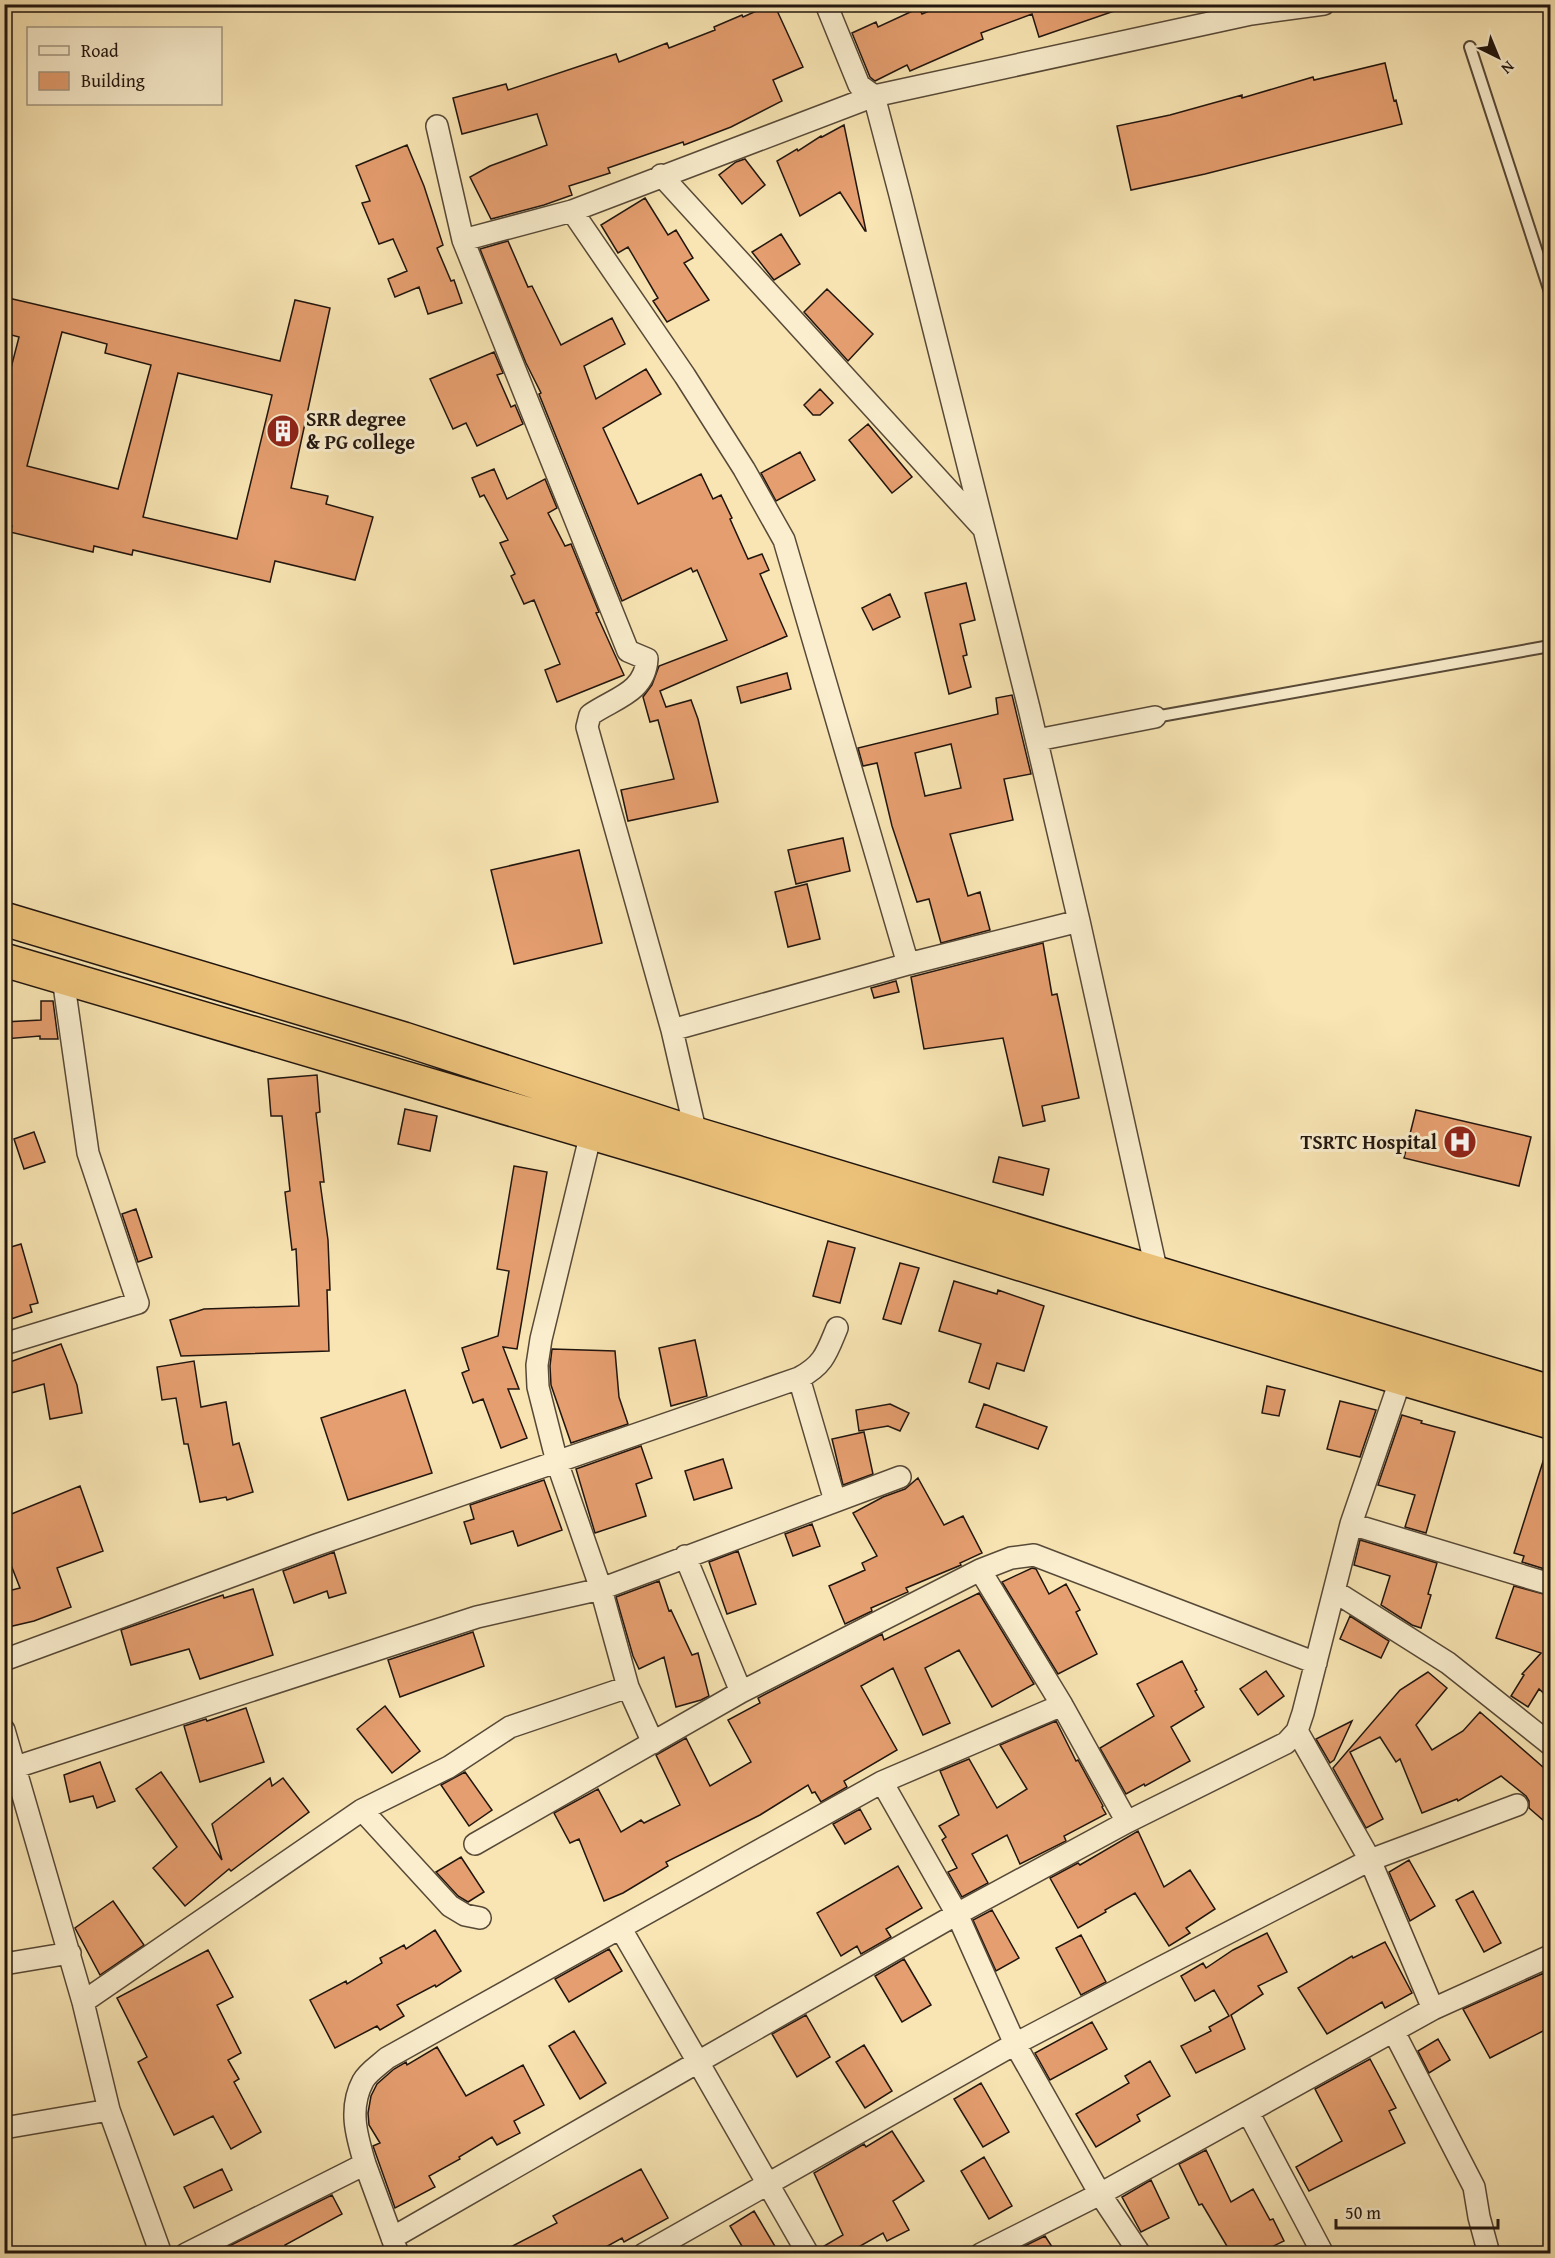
<svg xmlns="http://www.w3.org/2000/svg" width="1555" height="2258" viewBox="0 0 1555 2258" font-family="'Gentium Book Plus',serif">
<style>
.building{fill:#e59e6f;stroke:#21150e;stroke-width:1.5;fill-rule:evenodd}
.lines{fill:none;stroke-linecap:round;stroke-linejoin:round}
.service-casing{stroke:#574937;stroke-width:14}
.minor-casing{stroke:#574937;stroke-width:24}
.trunk-casing{stroke:#21150e;stroke-width:36}
.service{stroke:#faeece;stroke-width:10}
.minor{stroke:#faeece;stroke-width:21}
.trunk{stroke:#ecc27a;stroke-width:33}
.labels{text-anchor:middle;stroke-width:6;stroke-linejoin:round;paint-order:stroke}
.poi-label{font-size:20px;font-weight:bold;fill:#21150e;stroke:#faeece;text-anchor:start}
</style>
<rect width="100%" height="100%" fill="#f8e5b3"/>
<filter id="stains"><feTurbulence type="fractalNoise" baseFrequency=".00333" numOctaves="4"/><feColorMatrix values="0 0 0 0 .2 0 0 0 0 .09 0 0 0 0 .02 0 0 0 .5 -.17"/></filter>
<radialGradient id="worn" r=".72"><stop offset=".6" stop-color="#630" stop-opacity="0"/><stop offset="1" stop-color="#630" stop-opacity=".3"/></radialGradient>
<path class="building" d="M772 4H774L803 67 773 80 782 101 731 127 684 145 683 142 608 168 610 173 569 186 572 195 544 205 491 219 470 177 490 166 547 145 537 114 462 134 453 98 506 84 508 90 616 54 619 62 667 43 669 48 715 30 714 27 742 15 743 17Z
M946 4H1126V7L1039 37 1032 14 981 33 983 39 910 71 907 65 875 81 870 77 852 33 876 22 878 27 919 8 922 14Z
M1385 63 1394 101 1396 100 1402 124 1205 174 1131 190 1117 126 1170 115 1242 95V98L1313 77 1314 80Z
M844 125 866 231H865L840 192 800 216 777 161 797 149 798 151 821 136 822 137Z
M407 145 424 186 443 245 437 248 451 281 454 280 462 303 428 314 419 287 395 297 388 279 407 271 393 239 379 244 362 203 370 201 356 166Z
M745 159 765 185 742 204 719 175 736 162Z
M645 198 668 235 676 230 693 258 684 263 709 300 667 322 653 301 658 298 628 247 618 253 601 225Z
M781 234 800 264 774 280 752 252Z
M508 241 528 287 532 286 561 345 612 318 625 344 584 366 596 399 646 369 661 394 603 428 638 504 701 474 713 499 721 495 732 518 730 519 748 559 762 554 769 570 760 574 787 636 660 691 666 707 691 700 698 719 718 802 628 821 621 790 674 779 658 720 650 722 643 697 652 685 659 666 727 640 697 570 693 572 691 568 622 601 539 394 541 393 526 363 480 249Z
M827 289 873 334 848 361 804 312Z
M4 297 280 361 295 300 330 308 291 488 328 496 326 504 373 517 355 580 275 561 270 582 133 550 132 555 94 546 93 552 10 532 12 526 4 523V395L19 337 4 333ZM62 332 107 344 105 353 151 365 118 489 27 466ZM178 373 272 395 237 539 143 517Z
M494 352 503 373 497 375 511 407 515 405 523 424 477 446 466 423 453 429 430 379Z
M820 389 833 403 820 415H813L804 405Z
M868 424 912 477 892 493 849 440Z
M800 452 815 480 776 501 761 473Z
M494 469 507 499 545 479 557 508 548 513 565 546 571 544 599 612 596 613 624 675 557 702 545 670 560 664 534 600 524 604 511 576 515 574 500 543 508 540 484 495 480 497 472 478Z
M966 583 975 620 960 624 967 655 963 656 971 687 949 694 925 593Z
M890 594 900 617 873 630 862 608Z
M787 673 791 689 741 703 737 687Z
M1012 695 1031 774 1004 779 1013 820 950 834 968 896 980 892 990 930 941 943 929 899 917 902 892 826 877 763 863 766 858 748 998 714 996 698ZM951 744 961 788 925 796 915 753Z
M843 838 850 871 796 884 788 850Z
M579 850 602 943 514 964 491 870Z
M807 884 820 939 788 947 775 892Z
M1043 943 1052 995 1057 994 1079 1098 1042 1106 1045 1121 1023 1126 1003 1038 924 1049 911 977Z
M896 981 899 992 874 998 871 988Z
M41 1001H53L58 1039H40V1036L4 1039V1022L41 1020Z
M317 1075 320 1112 316 1113 324 1182H320L328 1240 330 1290H327L329 1351 181 1356 170 1320 204 1309 299 1306 296 1249 292 1250 285 1192 290 1191 282 1116H271L268 1079Z
M405 1109 437 1116 430 1151 398 1144Z
M1416 1110 1531 1137 1519 1186 1404 1158Z
M34 1132 45 1162 24 1169 14 1139Z
M999 1157 1049 1169 1043 1195 993 1182Z
M514 1166 547 1172 517 1349 503 1347 519 1389H508L527 1438 501 1448 483 1399 473 1403 462 1373 469 1370 462 1348 498 1336 509 1271 497 1269Z
M136 1209 152 1257 138 1262 122 1214Z
M828 1241 855 1248 840 1303 813 1296Z
M21 1244 38 1303 30 1305 32 1312 11 1319 4 1299V1249Z
M900 1263 919 1268 901 1324 883 1319Z
M954 1281 997 1294 998 1290 1044 1306 1024 1371 997 1363 989 1389 969 1382 981 1344 939 1331Z
M695 1340 707 1396 671 1406 659 1348Z
M61 1344 77 1385 82 1413 50 1419 44 1384 4 1395V1364Z
M552 1349 615 1351 619 1397 628 1424 571 1443 551 1385 550 1366Z
M194 1361 201 1407 226 1402 233 1445 239 1443 253 1492 227 1500 226 1497 200 1502 188 1444H184L176 1398 162 1400 157 1367Z
M1267 1386 1285 1390 1279 1416 1262 1413Z
M405 1390 432 1473 348 1500 321 1418Z
M1340 1401 1376 1410 1360 1457 1327 1449Z
M890 1404 909 1413 900 1431 888 1426 859 1431 856 1410Z
M984 1404 1047 1427 1038 1449 976 1427Z
M1402 1415 1422 1421 1421 1423 1455 1432 1426 1533 1405 1527 1415 1495 1378 1485Z
M864 1432 873 1474 843 1485 832 1439Z
M641 1446 652 1478 636 1484 646 1516 595 1533 576 1469Z
M1547 1449 1551 1450V1571L1522 1562 1524 1556 1514 1553Z
M723 1459 732 1488 694 1500 685 1471Z
M918 1478 944 1525 963 1516 982 1553 960 1563 961 1565 906 1588 908 1592 871 1608 872 1611 845 1624 829 1586 865 1570 862 1563 877 1556 853 1513 883 1497 905 1489Z
M544 1480 562 1530 518 1546 513 1531 471 1544 464 1522 474 1519 470 1505Z
M80 1486 103 1551 57 1568 71 1607 34 1621 4 1628V1592L20 1588 4 1547V1517Z
M812 1524 820 1546 793 1556 785 1534Z
M1360 1540 1437 1563 1428 1594 1431 1595 1421 1628 1412 1625 1381 1605 1390 1576 1354 1565Z
M738 1551 756 1604 727 1614 709 1562Z
M334 1552 346 1593 329 1598 327 1591 294 1603 283 1571Z
M1032 1568 1036 1569 1049 1594 1066 1584 1080 1610 1076 1612 1097 1654 1058 1674 1002 1582Z
M659 1581 669 1611 671 1610 692 1655 698 1653 709 1696 701 1700 676 1707 664 1657 639 1669 633 1656 616 1597Z
M1514 1586 1551 1596V1700L1539 1689 1528 1707 1511 1696 1524 1675 1522 1674 1541 1653 1496 1638Z
M253 1589 273 1655 200 1679 189 1649 131 1665 121 1630 223 1595 224 1598Z
M979 1593 1034 1684 992 1707 959 1650 925 1668 950 1723 923 1735 893 1668 861 1686 897 1750 844 1781 847 1787 821 1802 815 1792 812 1793 808 1785 760 1815 666 1862 668 1866 623 1893 604 1901 579 1839 570 1843 554 1813 598 1789 621 1832 641 1820 644 1823 680 1805 656 1755 686 1738 710 1786 751 1762 728 1720 760 1703 758 1698 882 1634 884 1640Z
M1350 1616 1389 1641 1381 1658 1340 1639Z
M473 1632 484 1666 400 1697 388 1660Z
M1182 1661 1197 1690 1195 1691 1204 1707 1171 1727 1190 1761 1145 1786 1144 1784 1126 1794 1100 1748 1154 1716 1137 1684Z
M1266 1671 1284 1696 1258 1715 1240 1689Z
M1428 1672 1447 1688 1416 1725 1432 1750 1463 1731 1480 1712 1551 1774V1827L1529 1808V1801L1526 1796 1501 1776 1458 1801 1457 1799 1422 1813 1400 1759 1396 1762 1380 1737 1350 1752 1383 1819 1366 1828 1333 1768 1400 1690Z
M385 1706 420 1751 392 1773 357 1729Z
M246 1708 264 1762 200 1782 184 1726 206 1719 207 1721Z
M1056 1721 1076 1761 1078 1760 1103 1806 1102 1807 1106 1814 1064 1836 1066 1841 1020 1864 1007 1835 972 1854 988 1883 962 1897 948 1872 957 1868 942 1840 946 1837 939 1826 959 1815 940 1771 969 1759 997 1808 1027 1789 1000 1745Z
M1352 1721 1334 1760 1330 1763 1316 1739Z
M100 1762 115 1801 97 1808 93 1796 70 1802 64 1775Z
M161 1772 222 1860 212 1824 270 1778 272 1786 283 1778 309 1812 231 1871 229 1869 185 1906 153 1868 177 1847 136 1789Z
M465 1772 492 1810 469 1826 441 1785Z
M860 1809 871 1829 845 1844 833 1824Z
M1138 1831 1164 1887 1190 1870 1215 1909 1186 1928 1190 1933 1169 1946 1135 1893 1105 1910 1106 1912 1078 1928 1050 1878 1078 1863 1080 1865Z
M461 1857 484 1892 468 1902 458 1896 436 1872Z
M1409 1860 1435 1906 1410 1921 1389 1872Z
M898 1866 922 1908 886 1929 891 1937 861 1954 857 1946 841 1956 817 1913Z
M1473 1891 1501 1943 1484 1952 1456 1900Z
M113 1901 144 1945 100 1975 75 1928Z
M992 1910 1019 1958 996 1971 973 1920Z
M435 1930 461 1971 436 1987 435 1985 397 2005 404 2016 380 2030 377 2026 335 2048 310 2000 346 1981 347 1984 382 1963 380 1958 404 1945 406 1949Z
M1267 1933 1287 1972 1258 1986 1263 1994 1231 2015 1245 2049 1196 2073 1181 2046 1211 2031 1209 2027 1229 2016 1214 1990 1195 2001 1181 1976 1203 1963 1206 1968 1233 1950Z
M1081 1935 1106 1982 1081 1995 1056 1948Z
M1385 1942 1412 1993 1385 2008 1382 2002 1327 2034 1298 1988 1352 1956 1353 1958Z
M609 1949 622 1971 569 2002 555 1979Z
M208 1950 233 1997 217 2005 241 2053 228 2060 239 2079 234 2082 261 2132 231 2149 213 2116 174 2135 138 2062 147 2057 117 1998Z
M904 1959 931 2005 902 2022 875 1976Z
M1544 1973 1551 1984V2027L1490 2058 1463 2009Z
M806 2015 830 2057 797 2077 772 2034Z
M1092 2022 1107 2049 1050 2080 1035 2053Z
M574 2031 606 2083 580 2099 549 2046Z
M1438 2039 1450 2060 1429 2073 1418 2051Z
M864 2045 892 2091 865 2108 836 2062Z
M437 2047 466 2096 523 2065 544 2105 514 2121 520 2133 497 2145 492 2137 459 2157 460 2159 429 2176 435 2187 395 2208 373 2146 380 2143 369 2125 368 2113 371 2096 377 2084 394 2069 406 2062 407 2065Z
M1370 2059 1396 2108 1389 2111 1405 2143 1309 2191 1296 2167 1342 2141 1315 2089Z
M1150 2061 1170 2096 1137 2115 1140 2121 1096 2147 1076 2114 1129 2083 1125 2076Z
M981 2083 1009 2132 983 2147 954 2099Z
M892 2131 924 2181 893 2201 909 2230 887 2241 883 2233 848 2253H821L819 2249 843 2235 814 2173 864 2144 866 2147Z
M1206 2150 1231 2202 1253 2189 1270 2220 1273 2219 1284 2241 1259 2253H1231L1202 2204 1199 2205 1179 2164Z
M984 2157 1012 2206 989 2219 961 2171Z
M222 2169 232 2190 194 2208 184 2187Z
M641 2169 668 2218 624 2242 622 2238 595 2253H499L557 2223 553 2216Z
M1151 2180 1169 2218 1141 2232 1122 2197Z
M332 2195 342 2214 285 2245 289 2253H215Z
M754 2211 779 2253H746L730 2226Z
M1045 2236 1056 2253H1010Z"/>
<g class="lines">
<defs>
<path id="service" d="M1470 47 1550 292
M1155 717 1550 646"/>
<path id="minor" d="M826 4 859 85 874 96 900 195 1029 708 1079 921 1157 1273
M437 126 463 240 572 211 874 96 1251 14 1324 4
M661 175 982 527
M572 211 685 376 744 469 784 540 908 964
M463 240 628 651 647 659C645 693 614 698 590 715L587 727 672 1030 696 1134
M1037 740 1155 717
M672 1030 908 964 1079 921
M4 1344 138 1303 88 1153 63 978
M799 1378 835 1501
M1351 1524 1550 1584
M685 1556 741 1692
M980 1570 1062 1705 1127 1822
M1334 1591 1448 1663 1550 1744
M4 1660 316 1545 799 1378C824 1365 827 1352 837 1328
M628 1687 653 1743
M4 1730 83 2002 109 2110 161 2254
M1297 1731 1370 1860 1433 2009
M16 1767 477 1617 601 1589 900 1477
M882 1782 957 1914 1015 2044 1100 2194 1140 2254
M362 1810 450 1906 465 1915 480 1918
M475 1844 741 1692 980 1570 1011 1558 1034 1555 1316 1663
M621 1929 698 2062 957 1914 1127 1822 1286 1743 1297 1731 1303 1713 1351 1524 1401 1378
M4 1964 70 1953
M83 2002 362 1810 449 1767 510 1727 628 1687 601 1589 557 1462 538 1387 537 1365 541 1339 591 1133
M1394 2032 1474 2187 1479 2217 1489 2254
M1248 2112 1323 2254
M4 2128 109 2110
M365 2164 398 2254
M392 2238 698 2062 808 2254
M186 2254 365 2164C357 2137 348 2109 363 2081 367 2073 379 2065 387 2058L882 1782 1062 1705
M644 2254 1015 2044 1152 1972 1370 1860 1517 1805
M981 2254 1100 2194 1433 2009 1550 1956"/>
<path id="trunk" d="M4 919 404 1039 696 1134 1550 1392
M4 960 687 1161 1144 1302 1550 1422"/>
</defs>
<use href="#service" class="service-casing"/>
<use href="#minor" class="minor-casing"/>
<use href="#trunk" class="trunk-casing"/>
<use href="#service" class="service"/>
<use href="#minor" class="minor"/>
<use href="#trunk" class="trunk"/>
</g>
<defs>
<symbol id="building-disc" viewBox="-11 -11 22 22"><circle r="9.5" fill="#8f2418" stroke="#faeece"/><path d="M-4-6H4V6H1V3H-1V6H-4ZM-2.5-4.3h1.7v1.8h-1.7ZM.8-4.3h1.7v1.8H.8ZM-2.5-1h1.7V.8h-1.7ZM.8-1h1.7V.8H.8Z" fill="#fff"/></symbol>
<symbol id="hospital-disc" viewBox="-11 -11 22 22"><circle r="9.5" fill="#8f2418" stroke="#faeece"/><path d="M-5-5h3v3.5h4V-5h3V5h-3V1.5h-4V5h-3Z" fill="#fff"/></symbol>
</defs>
<g fill-rule="evenodd">
<use href="#building-disc" x="264" y="412" width="38" height="38"/>
<use href="#hospital-disc" x="1441" y="1123" width="38" height="38"/>
</g>
<g class="labels">
<g class="poi-label">
<text x="306" y="426">SRR degree<tspan x="306" dy="23">&amp; PG college</tspan></text>
<text x="1437" y="1149" text-anchor="end">TSRTC Hospital</text>
</g>
</g>
<rect width="1555" height="2258" fill="none" stroke="#f8e5b3" stroke-width="24"/>
<rect x="6" y="6" width="1543" height="2246" fill="none" stroke="#21150e" stroke-width="3"/>
<rect x="12" y="12" width="1531" height="2234" fill="none" stroke="#21150e" stroke-width="1.5"/>
<rect x="27" y="27" width="195" height="78" fill="#faeece" stroke="#a39781" stroke-width="1.5"/>
<rect x="39" y="46" width="30" height="9" fill="#faeece" stroke="#a39781" stroke-width="1.5"/>
<text x="81" y="57" font-size="18" fill="#21150e">Road</text>
<rect x="39" y="72" width="30" height="18" fill="#e59e6f" stroke="#a39781" stroke-width="1.5"/>
<text x="81" y="87" font-size="18" fill="#21150e">Building</text>
<g transform="translate(1498 57) rotate(137)" stroke="#faeece" stroke-width="4.5" paint-order="stroke">
<path d="M0-4.5L10 22L0 15L-10 22Z" fill="#21150e"/>
<text y="-9" font-size="16" font-weight="bold" text-anchor="middle" fill="#21150e">N</text>
</g>
<path d="M1336 2219v9h162v-9" fill="none" stroke="#21150e" stroke-width="3"/>
<text x="1345" y="2219" font-size="18" fill="#21150e" stroke="#faeece" stroke-width="4.5" paint-order="stroke">50 m</text>
<rect width="100%" height="100%" filter="url(#stains)"/>
<rect width="100%" height="100%" fill="url(#worn)"/>
</svg>
